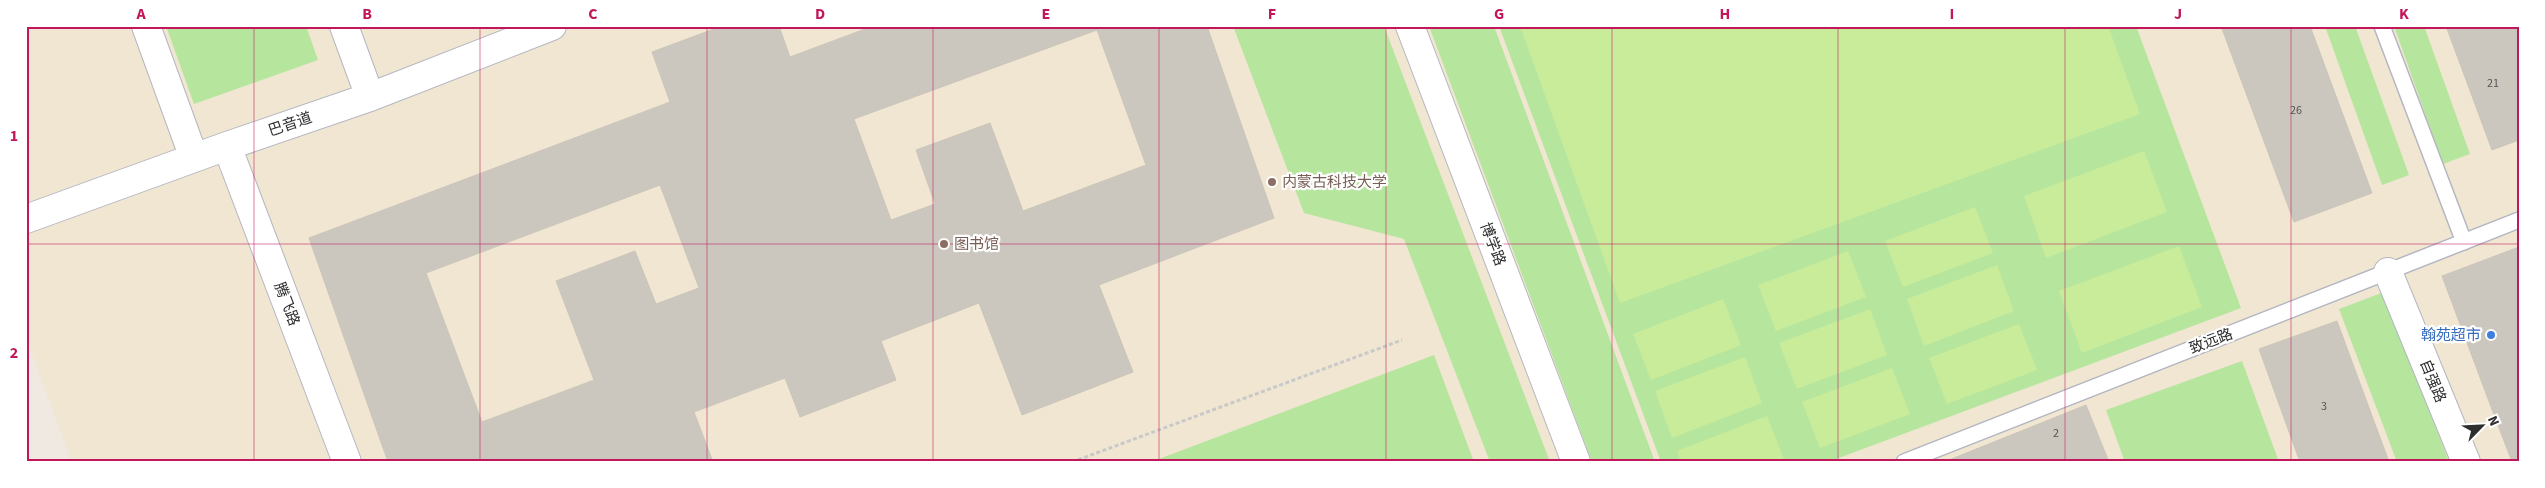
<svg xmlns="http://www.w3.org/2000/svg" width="2545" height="488" viewBox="0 0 2545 488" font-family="'Source Sans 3','Noto Sans SC',sans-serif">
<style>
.education{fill:#f0e6d1}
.green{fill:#b6e59e}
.pitch{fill:#c9ec9a}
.building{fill:#cbc7bf;stroke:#cbc5ba;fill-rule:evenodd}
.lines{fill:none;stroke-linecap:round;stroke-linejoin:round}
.service-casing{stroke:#b4b7c1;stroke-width:18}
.minor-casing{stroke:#b4b7c1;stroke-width:30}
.path{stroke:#c9c9c9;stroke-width:3;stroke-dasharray:4 2.5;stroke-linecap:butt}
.service{stroke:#fff;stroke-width:15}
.minor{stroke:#fff;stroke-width:28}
.grid{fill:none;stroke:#c2185b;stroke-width:1;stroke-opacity:0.55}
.education-dot{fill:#8d6e63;stroke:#fff;stroke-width:2}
.shop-dot{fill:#3f7fe0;stroke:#fff;stroke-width:2}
.labels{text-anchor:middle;stroke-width:4.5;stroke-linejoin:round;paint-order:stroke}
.number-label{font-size:12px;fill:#555452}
.street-label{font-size:15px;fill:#2e2e2e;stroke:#fff}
.education-label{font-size:15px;fill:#785e54;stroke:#fff;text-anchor:start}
.shop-label{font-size:15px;fill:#366cbe;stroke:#fff;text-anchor:end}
.neatline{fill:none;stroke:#c2185b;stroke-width:2}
.grid-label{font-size:16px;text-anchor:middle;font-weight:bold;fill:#c2185b}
</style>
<rect width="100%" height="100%" fill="#efe9e1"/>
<path class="education" d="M26 26H2519V462H72L26 338Z"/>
<path class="green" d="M166 26H306L318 60 194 104Z
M1233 26H1384L1550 462H1490L1404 239 1304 213Z
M1429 26H1494L1655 462H1592Z
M1499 26H2136L2241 308 1828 462H1661Z
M2325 26H2355L2409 175 2382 185Z
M2394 26H2424L2470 154 2443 164Z
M2384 292 2449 462H2397L2339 309Z
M1434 355 1474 462H1151Z
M2242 361 2279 462H2125L2106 410Z"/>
<path class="pitch" d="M1520 26H2108L2140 114 1620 303Z
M2144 151 2167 212 2046 258 2024 196Z
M1975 207 1993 253 1903 287 1885 241Z
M2179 246 2202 307 2082 353 2059 291Z
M1848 251 1866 297 1776 331 1758 285Z
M1997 265 2014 311 1924 346 1907 299Z
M1723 299 1741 345 1651 380 1633 334Z
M1870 309 1887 355 1797 389 1779 343Z
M2019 324 2037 370 1947 404 1929 358Z
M1745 357 1762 403 1672 438 1655 391Z
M1892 368 1910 414 1820 448 1802 402Z
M1767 416 1785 462H1681L1677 451Z"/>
<path class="building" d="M722 26H779L790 57 873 26H1207L1274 218 1099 285 1133 372 1022 415 979 303 881 341 896 380 800 417 785 378 694 412 713 462H388L309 238 670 102 652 52ZM1097 30 1146 165 1023 211 990 123 916 150 935 204 891 220 854 119ZM660 185 699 288 656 304 635 251 556 281 594 380 482 422 426 273Z
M2221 26H2310L2372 193 2294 222Z
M2446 26H2519V140L2492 150Z
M2519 247V394L2490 404 2442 276Z
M2337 321 2389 462H2300L2259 349Z
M2519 394V462H2512L2490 404Z
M2086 405 2109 462H1944Z"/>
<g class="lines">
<defs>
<path id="service" d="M2382 26 2464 242
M1904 462 2519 220"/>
<path id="minor" d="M146 26 194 158
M344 26 370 97
M1410 26 1576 462
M227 146 347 462
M26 219 227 146 370 97 552 26
M2388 272 2466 462"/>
</defs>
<use href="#service" class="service-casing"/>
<use href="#minor" class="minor-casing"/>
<path class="path" d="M1072 462 1402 340"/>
<use href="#service" class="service"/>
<use href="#minor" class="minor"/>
</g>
<path class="grid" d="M254 26V462M480 26V462M707 26V462M933 26V462M1159 26V462M1386 26V462M1612 26V462M1838 26V462M2065 26V462M2291 26V462M26 244H2519"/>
<g class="education-dot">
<circle cx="1272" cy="182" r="5"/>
<circle cx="944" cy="244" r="5"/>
</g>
<circle class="shop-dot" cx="2491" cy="335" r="5"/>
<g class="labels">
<g class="number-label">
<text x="2493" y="87">21</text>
<text x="2296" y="114">26</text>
<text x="2324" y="410">3</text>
<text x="2056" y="437">2</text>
</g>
<g class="street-label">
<text transform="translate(290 124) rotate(-19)" y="5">巴音道</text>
<text transform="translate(1493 244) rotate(69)" y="5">博学路</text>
<text transform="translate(287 304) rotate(69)" y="5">腾飞路</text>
<text transform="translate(2211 341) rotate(-21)" y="5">致远路</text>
<text transform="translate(2433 381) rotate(68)" y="5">自强路</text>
</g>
<g class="education-label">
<text x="1282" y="187">内蒙古科技大学</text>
<text x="954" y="249">图书馆</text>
</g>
<g class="shop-label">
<text x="2481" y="340">翰苑超市</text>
</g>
</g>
<rect width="2545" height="488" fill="none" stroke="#ffffff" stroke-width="55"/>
<g transform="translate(2482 426) rotate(66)" stroke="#ffffff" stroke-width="4" paint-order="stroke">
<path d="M0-4L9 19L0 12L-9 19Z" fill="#2e2e2e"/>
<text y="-8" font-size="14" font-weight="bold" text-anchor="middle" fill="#2e2e2e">N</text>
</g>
<rect x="28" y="28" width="2490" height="432" class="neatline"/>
<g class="grid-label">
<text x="141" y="19">A</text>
<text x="367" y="19">B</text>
<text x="593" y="19">C</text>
<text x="820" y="19">D</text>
<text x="1046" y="19">E</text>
<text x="1272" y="19">F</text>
<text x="1499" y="19">G</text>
<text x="1725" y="19">H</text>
<text x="1952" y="19">I</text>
<text x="2178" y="19">J</text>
<text x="2404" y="19">K</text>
<text x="14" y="141">1</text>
<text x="14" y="358">2</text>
</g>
</svg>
